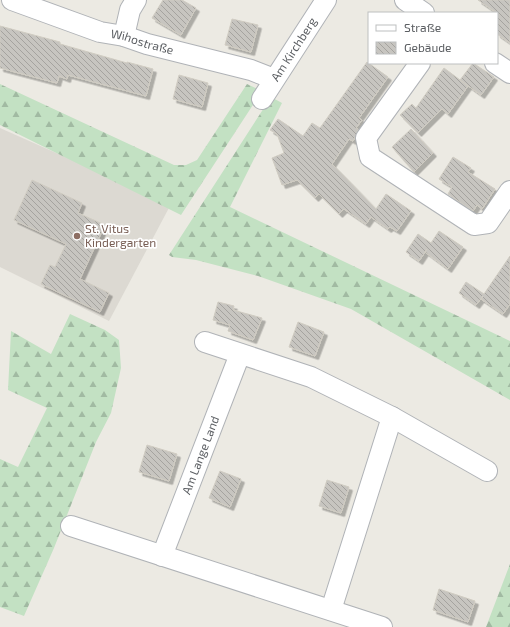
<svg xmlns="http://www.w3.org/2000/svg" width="510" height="627" viewBox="0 0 510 627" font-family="'Exo 2',sans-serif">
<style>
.education{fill:#dcd9d2}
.forest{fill:url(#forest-firs)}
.building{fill:url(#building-back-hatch);stroke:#d0ccc2;filter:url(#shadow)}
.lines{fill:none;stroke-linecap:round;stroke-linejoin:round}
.minor-casing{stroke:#b0b3b7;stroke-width:22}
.minor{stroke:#fff;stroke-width:20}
.education-dot{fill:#8d6e63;stroke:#fff;stroke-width:1.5}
.labels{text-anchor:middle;stroke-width:3.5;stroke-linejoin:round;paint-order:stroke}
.street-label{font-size:12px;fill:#5b5e62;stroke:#fff}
.education-label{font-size:12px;fill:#785e54;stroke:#fff;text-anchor:start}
</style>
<defs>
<pattern id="forest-firs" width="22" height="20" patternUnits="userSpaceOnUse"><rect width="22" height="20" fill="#c3e1c3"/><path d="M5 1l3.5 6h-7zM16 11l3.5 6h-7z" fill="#a1baa2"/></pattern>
<pattern id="building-back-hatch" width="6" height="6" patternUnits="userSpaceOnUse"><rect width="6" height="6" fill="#c7c5c0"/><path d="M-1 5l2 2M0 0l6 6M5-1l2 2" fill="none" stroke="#a5a39f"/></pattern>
<filter id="shadow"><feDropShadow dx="3.5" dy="3.5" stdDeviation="0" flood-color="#0004"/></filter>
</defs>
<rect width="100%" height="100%" fill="#eceae3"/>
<path class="education" d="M0 128 171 204 109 321 0 267Z"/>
<path class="forest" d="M0 84 174 165H186L197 160 247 84 262 91 181 215 0 125Z
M271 97 282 103 230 207 510 341V400L351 309 258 276 196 260 172 257 169 255Z
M70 314 105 330 119 340 121 368 111 413 96 442 54 548 24 616 0 607V459L18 467 47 408 8 390 11 331 51 354Z
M510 564V627H486Z"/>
<path class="building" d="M163 0H182L196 8 181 35 152 18Z
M478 0H510V43L497 34V13Z
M232 19 258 25 251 52 225 45Z
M0 26 60 42V44L127 63V62L153 69 146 96 68 75 67 79 59 76 57 83 0 68Z
M367 62 388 77 359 118 362 120 356 128 358 129 355 138 353 141 349 139 332 164 376 209 386 194 411 211 397 231 390 227 388 229 371 217 366 224 344 209 339 214 319 194 315 198 297 180 282 185 272 158 284 153 277 134 270 130 278 119 303 136 312 123 320 128Z
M473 63 494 77 481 95 460 80Z
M444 68 468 86 448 114 442 109 418 133 400 115 412 104 416 108Z
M179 75 208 83 202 107 173 99Z
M411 129 433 153 414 172 392 147Z
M453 157 471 168 468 172 495 189 482 209 477 205 473 211 448 194 452 187 439 179Z
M32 180 82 203 78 213 105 225 80 279 109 293 100 312 41 284 50 265 55 267 66 244 14 220Z
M439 231 463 247 448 269 425 252 427 249 419 261 406 252 418 234 431 243Z
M510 256V304L503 314 481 299 483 296 476 305 459 293 466 282 484 294Z
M218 302 234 306 233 310 262 318 253 340 228 331 230 325 213 320Z
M298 322 324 332 315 356 289 347Z
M147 445 177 454 169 481 139 472Z
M220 471 241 479 230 507 209 498Z
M327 480 349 487 341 513 319 506Z
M439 589 475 601 468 622 433 610Z"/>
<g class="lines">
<defs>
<g id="minor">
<path id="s1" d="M12 0 100 32 124 36 147 44 251 70 274 79"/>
<path d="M405 0 424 13"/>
<path d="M124 36 130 10 136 0"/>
<path d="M420 63 366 138 370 157 474 225 488 223 510 191"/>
<path d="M495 63 510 73"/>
<path id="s2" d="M262 99 326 0"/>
<path d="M205 342 311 377 392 417 487 471"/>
<path d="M71 526 382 627"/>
<path id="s3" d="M162 556 240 354"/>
<path d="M331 610 392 417"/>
</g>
</defs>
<use href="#minor" class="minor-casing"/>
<use href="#minor" class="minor"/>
</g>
<circle class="education-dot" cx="77" cy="236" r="4"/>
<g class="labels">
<g class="street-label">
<text dy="4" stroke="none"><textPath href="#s1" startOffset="137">Wihostraße</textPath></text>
<text dy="4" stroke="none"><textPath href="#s2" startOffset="59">Am Kirchberg</textPath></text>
<text dy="4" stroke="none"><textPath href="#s3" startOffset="108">Am Lange Land</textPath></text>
</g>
<g class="education-label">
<text x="85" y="233">St. Vitus<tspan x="85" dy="14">Kindergarten</tspan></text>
</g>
</g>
<rect x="368" y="12" width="130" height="52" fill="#ffffff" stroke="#bdbfc0"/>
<rect x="376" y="25" width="20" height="6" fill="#ffffff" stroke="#bdbfc0"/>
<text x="404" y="32" font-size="12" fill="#5b5e62">Straße</text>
<rect x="376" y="42" width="20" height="12" fill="url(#building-back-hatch)" stroke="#bdbfc0"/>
<text x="404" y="52" font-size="12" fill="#5b5e62">Gebäude</text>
</svg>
